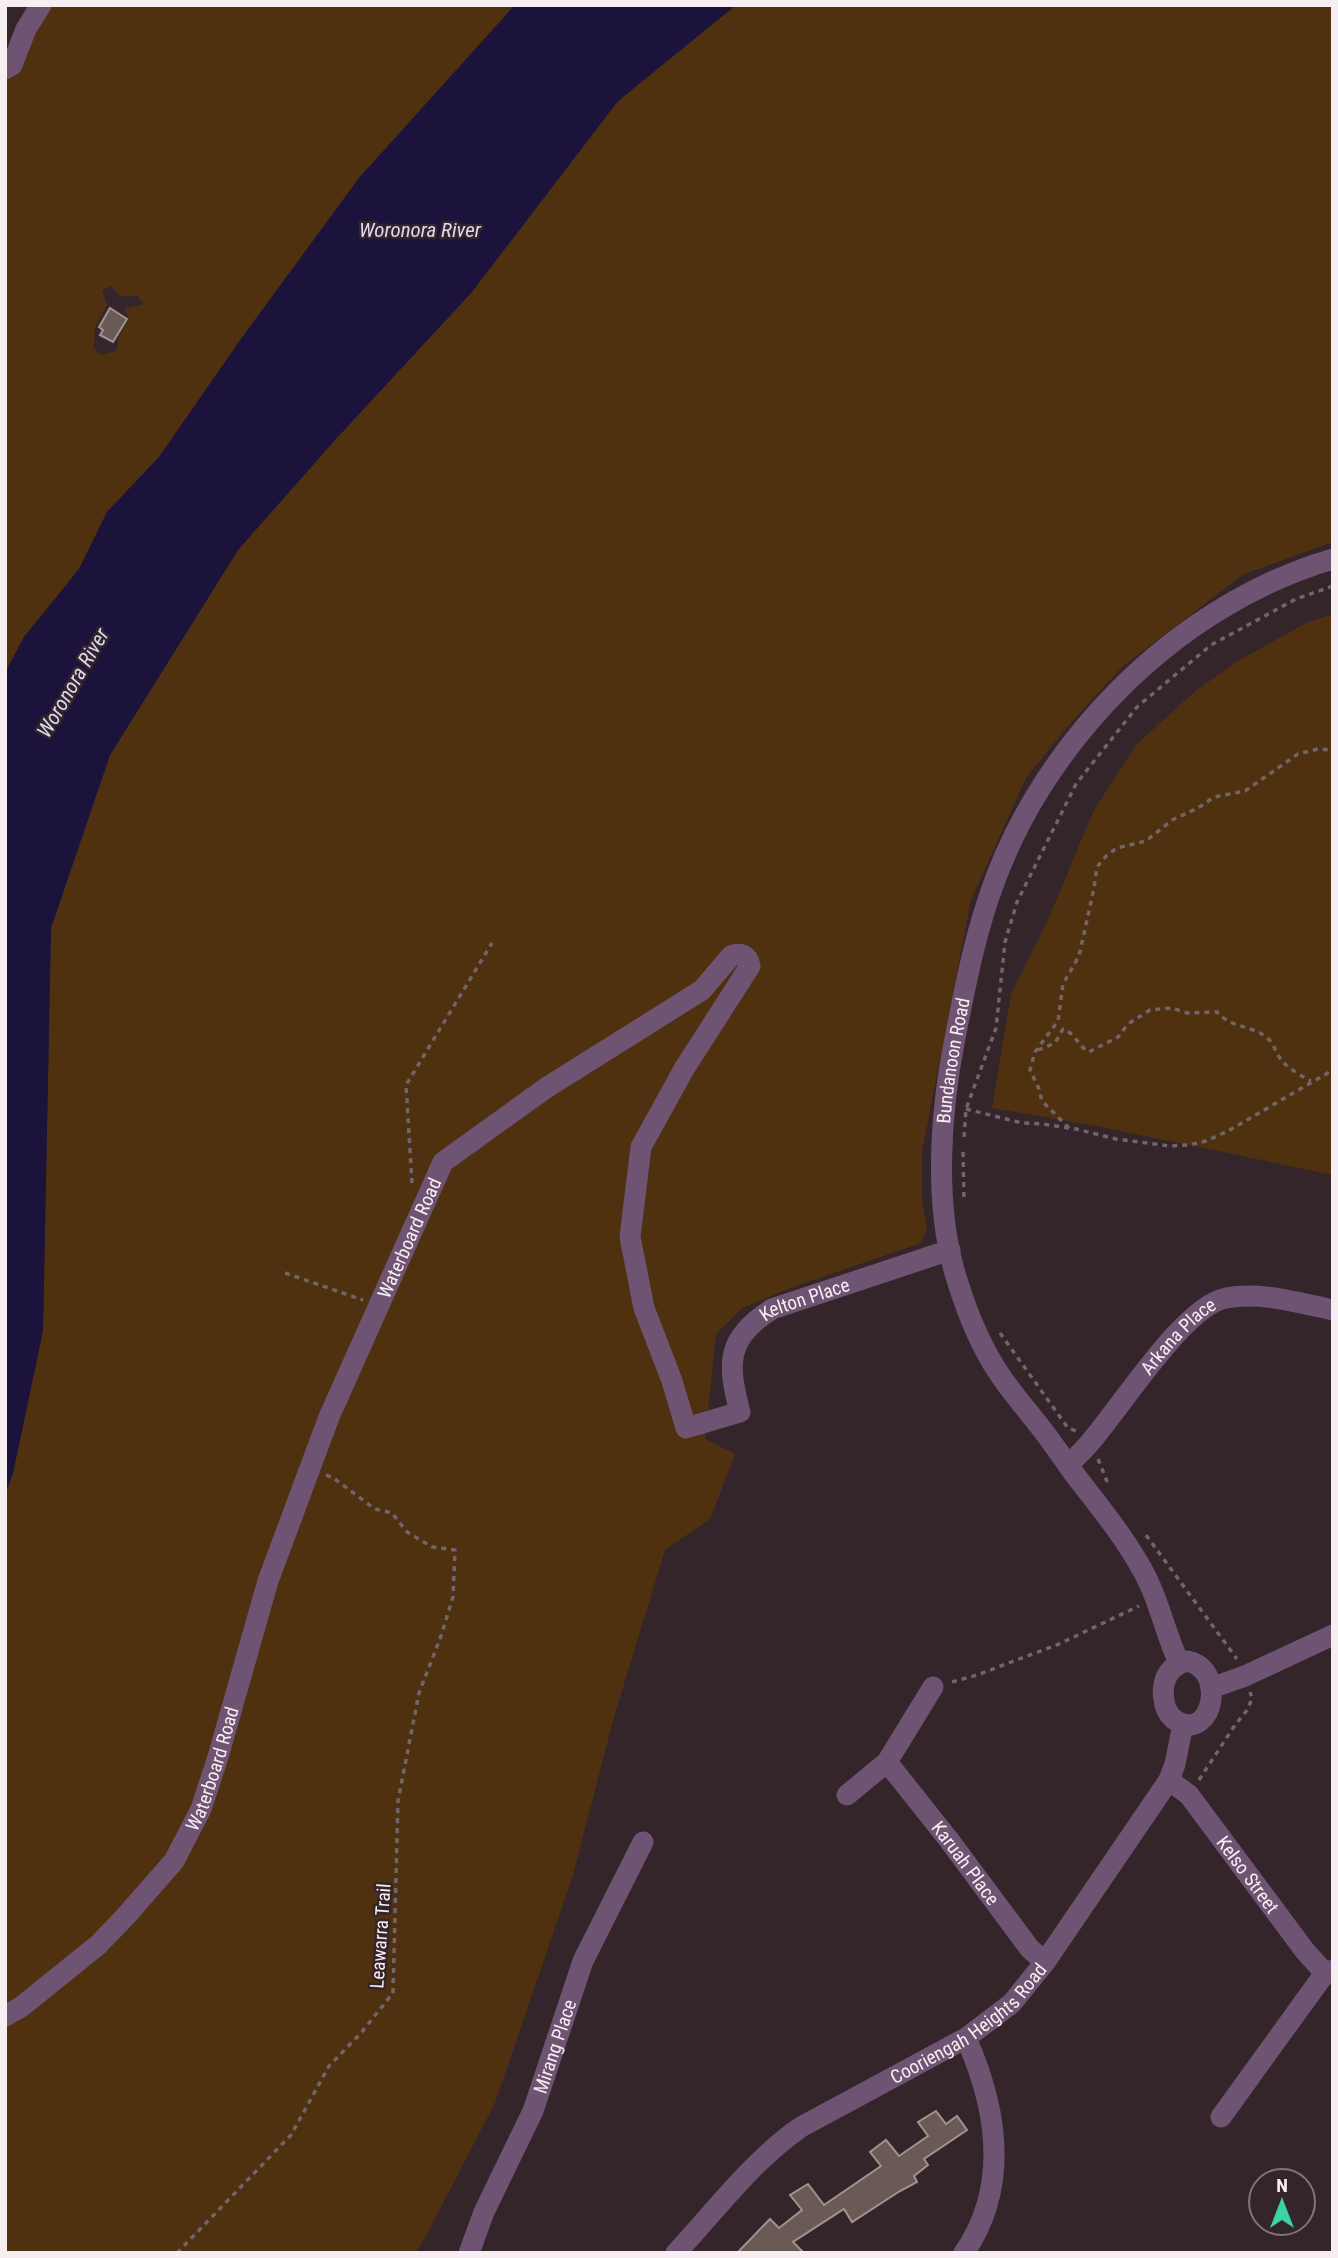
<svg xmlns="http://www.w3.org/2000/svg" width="1338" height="2258" viewBox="0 0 1338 2258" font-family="'Roboto Condensed',sans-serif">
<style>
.green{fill:#4f3110;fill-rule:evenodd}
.water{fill:#1b133b}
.building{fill:#6a5a56;stroke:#a3928e;stroke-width:2}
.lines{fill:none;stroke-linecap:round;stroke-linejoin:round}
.path{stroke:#716569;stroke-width:3.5;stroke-dasharray:5 5;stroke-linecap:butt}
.minor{stroke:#6f5373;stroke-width:21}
.labels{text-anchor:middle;stroke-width:5;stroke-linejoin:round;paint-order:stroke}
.street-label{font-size:19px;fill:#f7eef1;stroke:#33252a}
.water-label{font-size:21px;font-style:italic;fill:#dbd9f7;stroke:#33252a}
</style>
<rect width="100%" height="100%" fill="#33252a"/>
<path class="green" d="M46 5H515L359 178 241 339 159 457 107 512 79 569 24 637 5 673V75ZM111 286 120 296H138L144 304 124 309 129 319 119 337 116 351 101 355 94 348 95 327 107 305 102 290Z
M736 5H1333V542L1244 574 1123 666 1068 726 1026 778 971 900 922 1152V1200L927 1228 921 1243 788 1289 742 1308 716 1334 705 1439 735 1454 710 1519 665 1550 614 1717 573 1875 495 2103 425 2238 415 2253H5V1495L13 1473 43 1331 51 928 110 755 238 550 334 441 471 293 618 101Z
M1333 614V1175L1097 1126 992 1108 1011 994 1047 922 1094 810 1136 745 1194 692 1236 662 1308 622Z"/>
<path class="water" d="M515 5H736L618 101 471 293 334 441 238 550 110 755 51 928 43 1331 13 1473 5 1495V673L24 637 79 569 107 512 159 457 241 339 359 178Z"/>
<path class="building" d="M110 308 127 319 113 342 100 335 103 330 99 327Z
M936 2111 946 2124 957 2116 967 2130 924 2159 928 2165 914 2176 917 2182 900 2191 852 2222 844 2209 793 2242 804 2253H737L770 2219 779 2228 802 2210 790 2195 808 2184 824 2205 881 2166 870 2152 886 2140 899 2156 928 2136 918 2122Z"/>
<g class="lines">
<path class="path" d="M1038 1050 1055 1043 1063 1029C1075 1033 1078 1046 1089 1052L1118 1037 1128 1024 1150 1010 1172 1008 1187 1013 1217 1012C1231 1028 1249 1025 1265 1036 1275 1043 1276 1056 1284 1063 1287 1067 1307 1080 1311 1081
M966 1109 1022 1123 1043 1124 1076 1129 1116 1139 1170 1146 1189 1145 1206 1141 1228 1131 1333 1070
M1069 1128 1042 1101 1039 1089 1030 1070 1035 1052 1058 1021 1063 984 1079 956 1094 888 1097 867 1107 855 1117 848 1146 841 1172 820 1198 808 1214 797 1245 791 1298 754 1318 749 1333 750
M964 1137 966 1109 996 1028 1005 942 1017 902 1076 784 1137 707 1211 645 1296 599 1333 586
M963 1152 964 1200
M412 1183 406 1085 492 943
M285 1273 363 1300
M1000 1333 1068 1428 1076 1431
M1098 1459 1108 1484
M1146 1535 1237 1659
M952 1682 977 1675 1059 1644 1139 1606
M1199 1780 1235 1725 1248 1709 1252 1698 1250 1692
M177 2253 291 2135 329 2066 361 2033 393 1993 398 1801 419 1693 441 1636 453 1597 455 1550 432 1547 407 1532 392 1513 375 1509 332 1477 325 1475"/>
<g class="minor">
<path d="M5 69 12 65 26 29 41 5"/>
<path id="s1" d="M1068 1465C1074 1459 1081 1453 1087 1446 1118 1412 1183 1306 1226 1298 1261 1291 1299 1303 1333 1310"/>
<path d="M1186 1661C1227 1667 1214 1740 1178 1722 1171 1718 1167 1713 1165 1705 1160 1685 1165 1668 1186 1661Z"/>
<path id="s2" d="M1179 1663C1164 1630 1158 1595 1139 1564 1120 1531 1095 1501 1072 1471 1062 1457 1052 1442 1041 1428 1027 1410 1012 1393 1000 1375 981 1347 968 1315 958 1283 933 1208 940 1114 955 1038 964 992 973 945 988 900 1038 745 1175 605 1333 559"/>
<path d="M1211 1688 1245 1676 1333 1635"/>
<path id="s3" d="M887 1762 949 1840 1030 1949 1045 1962"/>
<path id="s4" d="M1169 1780 1189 1795 1305 1951 1325 1973"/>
<path d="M847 1795 887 1762 933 1687"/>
<path id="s5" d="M5 2016 21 2007 98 1945 125 1917 174 1861 201 1809 218 1757 268 1581 329 1417 443 1162 546 1088 702 990 731 956C741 952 748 955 750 966L684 1069 641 1147 630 1237 644 1308 672 1381 686 1428 740 1412C727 1363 726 1338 772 1309L950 1250"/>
<path d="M1221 2117 1325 1973 1333 1970"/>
<path id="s6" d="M469 2253 484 2212 533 2111 583 1961 643 1842"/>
<path id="s7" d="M676 2253C716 2210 753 2160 801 2127L966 2038 1012 2003 1045 1962 1169 1780 1175 1764 1183 1724"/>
<path d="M964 2253C1010 2186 997 2108 966 2038"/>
</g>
</g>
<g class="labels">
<g class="street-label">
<text dy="7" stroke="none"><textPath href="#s2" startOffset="668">Bundanoon Road</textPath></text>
<text dy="7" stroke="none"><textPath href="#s5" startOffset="898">Waterboard Road</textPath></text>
<text dy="7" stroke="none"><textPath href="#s5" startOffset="2074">Kelton Place</textPath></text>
<text dy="7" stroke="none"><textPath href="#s1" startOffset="170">Arkana Place</textPath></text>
<text dy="7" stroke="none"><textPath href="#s5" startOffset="331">Waterboard Road</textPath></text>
<text dy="7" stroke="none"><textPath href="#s3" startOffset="128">Karuah Place</textPath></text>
<text dy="7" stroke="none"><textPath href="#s4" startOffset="124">Kelso Street</textPath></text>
<text transform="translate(380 1936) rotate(-86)" y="7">Leawarra Trail</text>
<text dy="7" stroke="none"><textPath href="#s7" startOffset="376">Cooriengah Heights Road</textPath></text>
<text dy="7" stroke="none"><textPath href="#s6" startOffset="224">Mirang Place</textPath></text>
</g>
<g class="water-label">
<text x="420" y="237">Woronora River</text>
<text transform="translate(73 683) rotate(-60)" y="7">Woronora River</text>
</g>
</g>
<rect width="1338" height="2258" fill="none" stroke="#f7eef1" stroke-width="14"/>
<g transform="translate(1282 2202)"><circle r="33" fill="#33252a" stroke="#81757a" stroke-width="2"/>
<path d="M0-5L12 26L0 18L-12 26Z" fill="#39d4a5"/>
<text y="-10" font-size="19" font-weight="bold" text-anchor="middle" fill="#f7eef1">N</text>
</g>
</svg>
